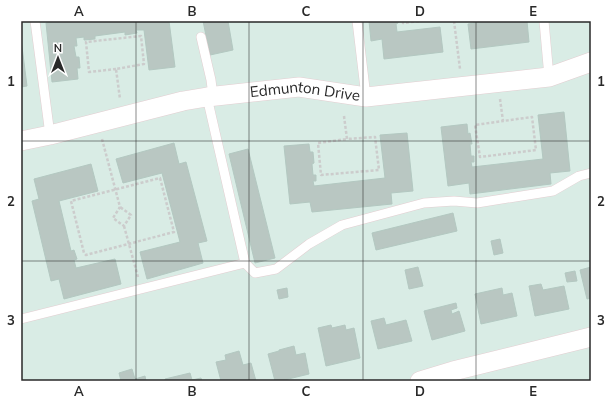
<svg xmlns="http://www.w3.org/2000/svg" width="612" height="402" viewBox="0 0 612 402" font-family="Mulish,sans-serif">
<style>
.building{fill:#b9c7c2;stroke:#b3c8c1}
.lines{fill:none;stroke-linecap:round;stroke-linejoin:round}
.service-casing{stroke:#e3ced1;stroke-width:10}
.minor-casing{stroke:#e3ced1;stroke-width:20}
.path{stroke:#ccc;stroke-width:2.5;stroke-dasharray:3 2;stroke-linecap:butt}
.service{stroke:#fff;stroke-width:9}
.minor{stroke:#fff;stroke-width:19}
.grid{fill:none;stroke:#292929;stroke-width:1;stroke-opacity:0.55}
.labels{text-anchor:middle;stroke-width:3;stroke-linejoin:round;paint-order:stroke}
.street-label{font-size:15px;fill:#292929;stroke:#fff}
.neatline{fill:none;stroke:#292929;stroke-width:1.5}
.grid-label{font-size:13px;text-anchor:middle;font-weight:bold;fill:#292929}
</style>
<rect width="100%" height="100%" fill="#d9ece5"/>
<path class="building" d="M66 21H169L175 67 149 70 144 30H136L137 33 125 35V32L95 36V39L84 40V37L76 38 77 46H74L76 57H79L80 68H77L78 79 52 82 46 23Z
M203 21H228L233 50 210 55Z
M369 21H398V23L396 24 397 32 440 27 443 52 384 59 382 39 371 41Z
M487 21H527L529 42 471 49 468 24Z
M21 39 27 86 21 87Z
M564 112 570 171 550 173 551 184 470 194 469 183 448 186 441 127 467 124 468 134 470 133 472 144H470L471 156H474V162H471L472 167 543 159 538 115Z
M407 133 413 191 391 193 392 204 312 212 310 202 290 204 284 146 309 144 310 152H313L314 163 312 164 313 175H316V181H313L314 186 385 178 380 135Z
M174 143 179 164 186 162 207 241 198 243 203 263 147 279 140 252 180 242 162 173 123 183 116 159Z
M248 149 275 258 255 263 229 154Z
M91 164 98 191 59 201 71 251 74 250 77 259 74 260 76 268 115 259 121 284 64 299 59 279 51 281 32 201 39 199 34 179Z
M453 213 457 231 376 250 372 233Z
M500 239 503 253 494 255 491 241Z
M418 267 423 286 409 289 405 270Z
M591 267V298L587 299 580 270Z
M575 271 577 281 567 282 565 273Z
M541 284 543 290 564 286 569 309 535 316 529 286Z
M287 288 288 297 279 299 277 290Z
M502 288 503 295 512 293 517 316 481 324 475 294Z
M456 303 457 308 451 310 452 314 459 311 465 331 432 340 424 311Z
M384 318 386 325 406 320 412 341 378 349 371 321Z
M331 325 332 328 345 325 346 330 354 328 360 358 326 366 318 328Z
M294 346 296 355 305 353 309 374 280 381H275L268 354 279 351V350Z
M239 351 243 365 251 363 256 381H221L216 362 226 360 225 355Z
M132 369 135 379 145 376 146 381H121L119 373Z
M190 373 192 380 201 378 202 381H165V379Z"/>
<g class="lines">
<defs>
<path id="service" d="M35 21 50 135
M357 21 366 97
M544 21 549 77
M201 37 211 80 213 96
M245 263 255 273 276 269 309 244 342 225 424 203 454 201 477 203 553 191 579 176 591 173
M21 319 245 263 207 97"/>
<g id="minor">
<path id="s1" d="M21 141 50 135 183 101 207 97 299 87 366 97 549 77 591 62"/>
<path d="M420 381 453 371 591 337"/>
</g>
</defs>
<use href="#service" class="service-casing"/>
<use href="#minor" class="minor-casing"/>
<path class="path" d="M403 21V23L421 21
M454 21 460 69
M116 69 89 72 86 42 141 36 144 64 116 69 120 99
M500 99 503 121 532 117 536 150 480 157 475 125 503 121
M344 116 347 139 375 137 379 170 321 175 318 143 347 139
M102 139 120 207 113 218 124 226 131 215 120 207
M160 178 174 232 86 255 84 253 71 201Z
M124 226 138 277"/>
<use href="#service" class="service"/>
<use href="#minor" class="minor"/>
</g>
<path class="grid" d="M136 21V381M249 21V381M363 21V381M476 21V381M21 141H591M21 261H591"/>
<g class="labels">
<g class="street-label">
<text dy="5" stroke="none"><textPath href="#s1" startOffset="290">Edmunton Drive</textPath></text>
</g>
</g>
<rect width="612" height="402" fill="none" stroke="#ffffff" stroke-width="44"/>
<g transform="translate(58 58)" stroke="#ffffff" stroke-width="3" paint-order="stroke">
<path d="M0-3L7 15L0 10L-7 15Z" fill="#292929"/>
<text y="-6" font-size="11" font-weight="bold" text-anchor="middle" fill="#292929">N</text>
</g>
<rect x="22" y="22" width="568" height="358" class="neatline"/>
<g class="grid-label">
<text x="79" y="16">A</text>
<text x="192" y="16">B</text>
<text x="306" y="16">C</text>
<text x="420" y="16">D</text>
<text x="533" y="16">E</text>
<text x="11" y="86">1</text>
<text x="601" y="86">1</text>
<text x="11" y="206">2</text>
<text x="601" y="206">2</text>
<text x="11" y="325">3</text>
<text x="601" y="325">3</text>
<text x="79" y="396">A</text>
<text x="192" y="396">B</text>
<text x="306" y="396">C</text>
<text x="420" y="396">D</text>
<text x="533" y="396">E</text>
</g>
</svg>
